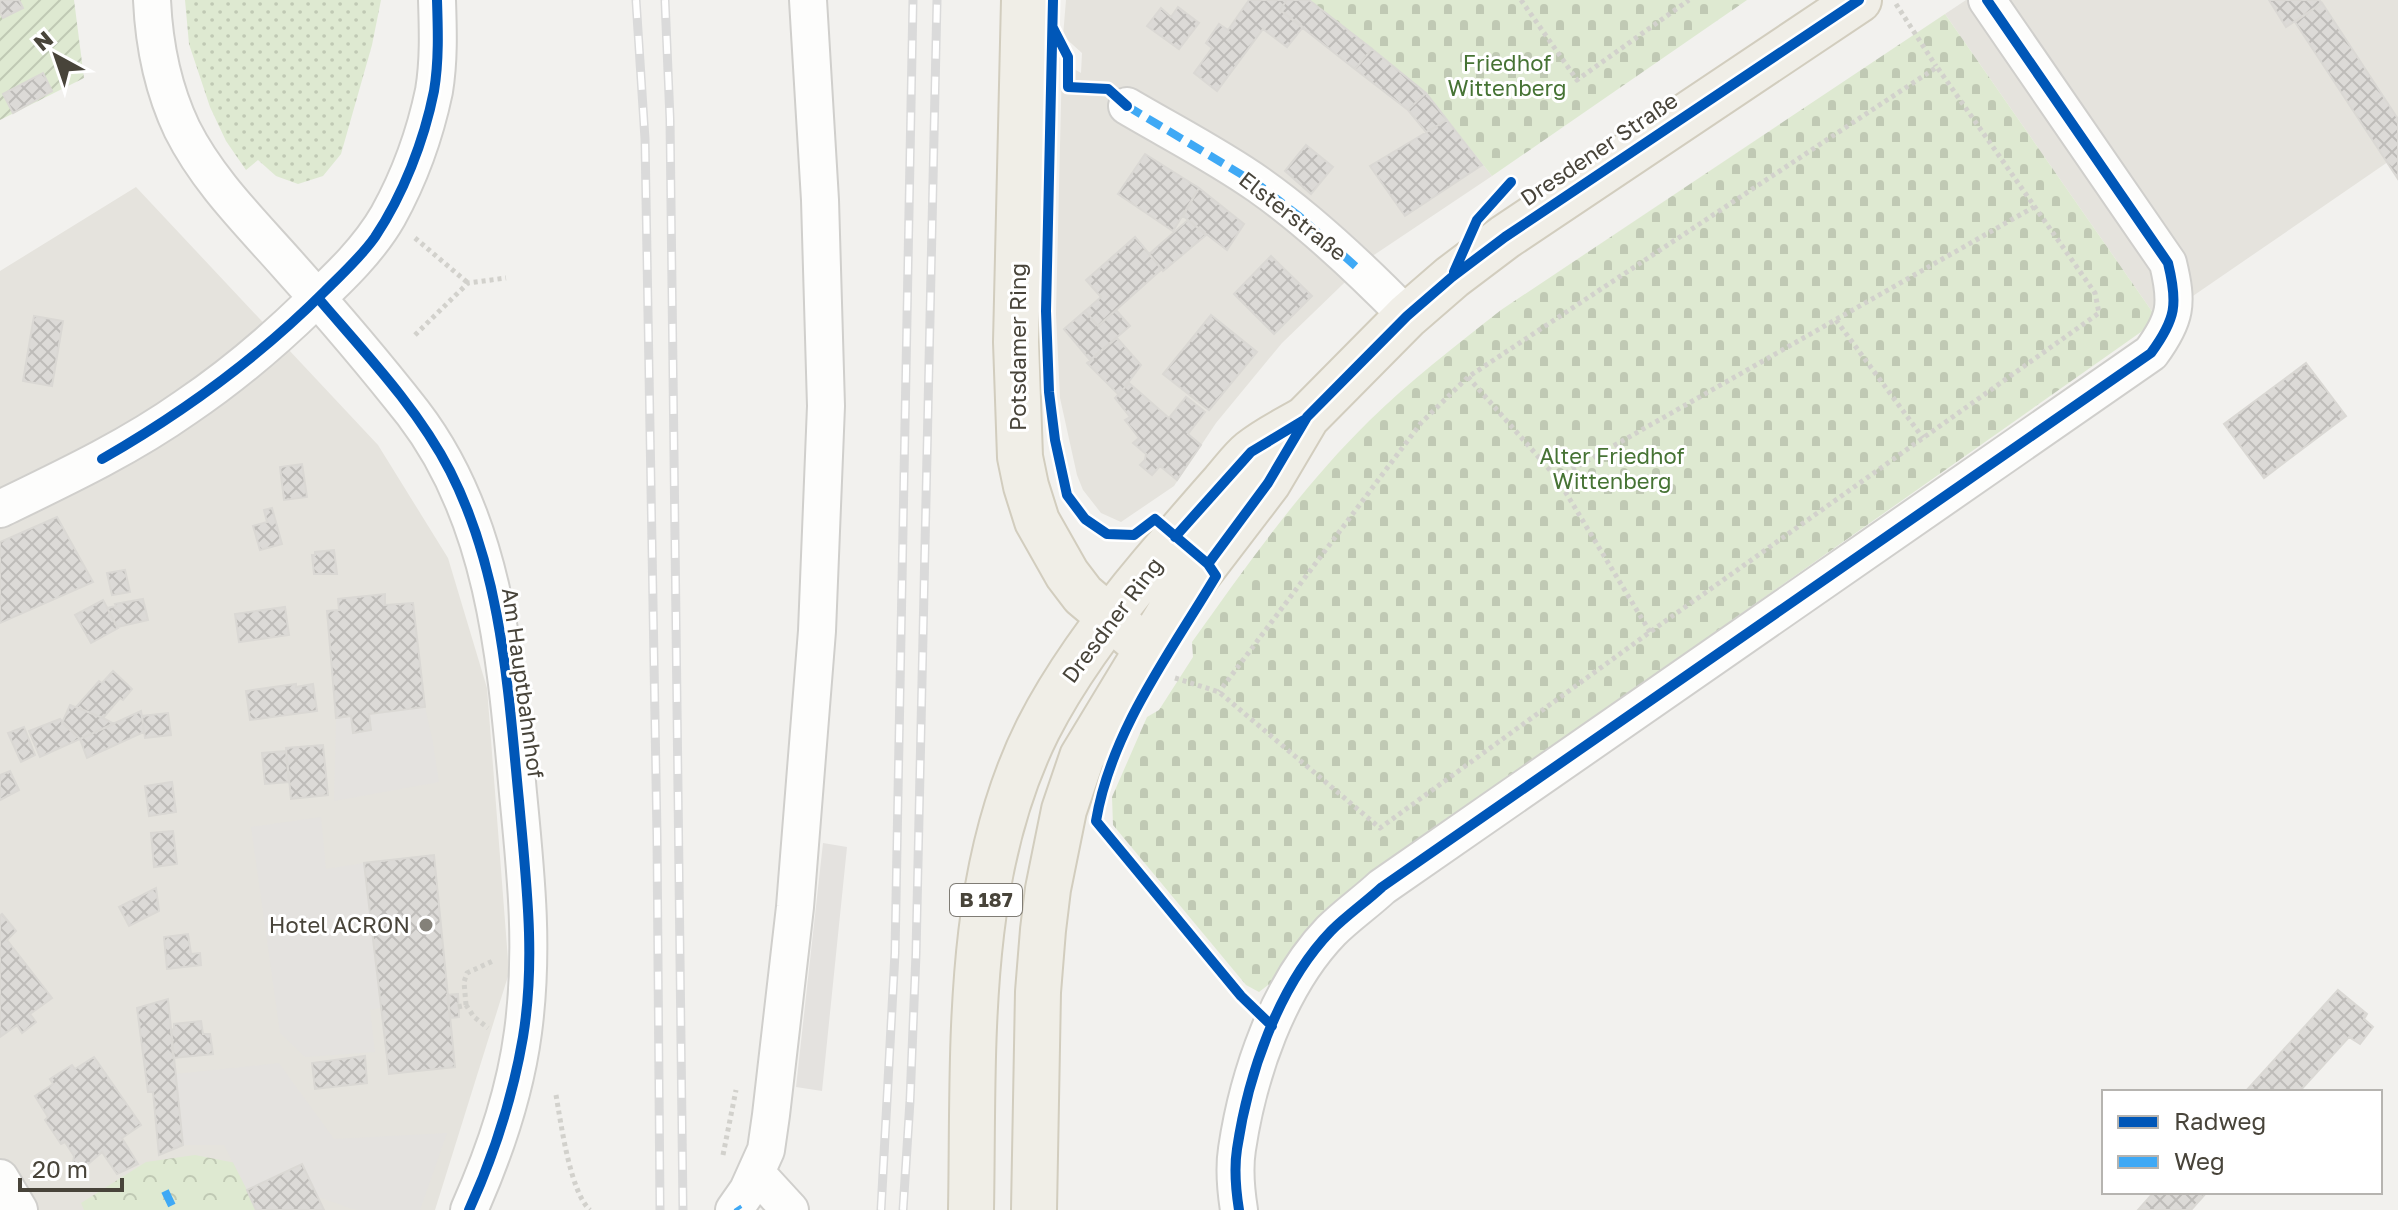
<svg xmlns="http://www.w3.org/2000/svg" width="2398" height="1210" viewBox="0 0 2398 1210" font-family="'Golos Text',sans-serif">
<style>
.residential{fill:#e5e3dd}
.grass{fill:url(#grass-dots)}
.cemetery{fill:url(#cemetery-stones)}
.park{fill:url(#park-crowns)}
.garden{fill:url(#garden-furrows)}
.parking{fill:#e4e2df}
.building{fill:url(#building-cross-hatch);stroke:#dad8d4;stroke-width:2}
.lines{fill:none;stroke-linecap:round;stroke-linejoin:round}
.minor-casing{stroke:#d0cfcc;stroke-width:40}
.major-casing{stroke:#d2cdbe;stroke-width:48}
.path{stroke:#d2d1cc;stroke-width:5;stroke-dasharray:4 4;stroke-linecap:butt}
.minor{stroke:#fdfdfc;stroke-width:36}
.major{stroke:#f0eee7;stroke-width:44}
.rail-casing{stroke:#dadada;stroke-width:9}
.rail{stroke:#fff;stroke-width:6;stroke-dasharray:18;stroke-linecap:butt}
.quiet{stroke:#3fa9f5;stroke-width:8;stroke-dasharray:16 8;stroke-linecap:butt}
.cycleway-casing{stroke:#fff;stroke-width:15}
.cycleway{stroke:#0057b8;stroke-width:10}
.poi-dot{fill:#848179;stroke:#fff;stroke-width:3}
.labels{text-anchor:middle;stroke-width:6;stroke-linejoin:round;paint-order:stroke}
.shield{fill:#fff;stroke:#7f7c75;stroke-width:2}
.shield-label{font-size:20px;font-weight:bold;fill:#48443a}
.park-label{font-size:22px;fill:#467334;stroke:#fff}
.street-label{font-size:22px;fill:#48443a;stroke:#fff}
.poi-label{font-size:22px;fill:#48443a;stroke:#fff;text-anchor:end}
</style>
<defs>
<pattern id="grass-dots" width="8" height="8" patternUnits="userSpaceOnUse" patternTransform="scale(2)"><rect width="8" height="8" fill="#dee9d1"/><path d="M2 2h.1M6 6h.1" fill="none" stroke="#c0c9b4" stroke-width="1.8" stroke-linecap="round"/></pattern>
<pattern id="cemetery-stones" width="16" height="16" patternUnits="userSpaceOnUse" patternTransform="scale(2)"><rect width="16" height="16" fill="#dee9d1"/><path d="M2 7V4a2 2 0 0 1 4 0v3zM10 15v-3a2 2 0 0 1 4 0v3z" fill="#c0c9b4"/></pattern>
<pattern id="park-crowns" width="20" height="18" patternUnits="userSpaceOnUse" patternTransform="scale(2)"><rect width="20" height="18" fill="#dee9d1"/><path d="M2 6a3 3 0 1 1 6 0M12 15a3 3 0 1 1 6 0" fill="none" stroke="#c0c9b4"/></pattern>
<pattern id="garden-furrows" width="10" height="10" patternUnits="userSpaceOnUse" patternTransform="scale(2)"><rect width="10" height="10" fill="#dee9d1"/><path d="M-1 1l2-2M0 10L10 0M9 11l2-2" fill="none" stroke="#c0c9b4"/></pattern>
<pattern id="building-cross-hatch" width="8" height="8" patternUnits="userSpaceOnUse" patternTransform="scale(2)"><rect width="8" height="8" fill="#dcdad7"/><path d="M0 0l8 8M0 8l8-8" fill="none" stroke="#bebcb9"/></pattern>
</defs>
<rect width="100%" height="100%" fill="#f2f1ee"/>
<path class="residential" d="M1066 0H1309L1426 93 1492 176 1371 257 1282 343 1216 423 1174 486 1121 522 1101 513 1083 490 1077 475 1060 398 1056 314 1062 62 1081 73 1082 53 1063 36Z
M1966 0H2398V155L2158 320 1945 14Z
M136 187 378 445 448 558 487 688 509 973 435 1210H0V271Z"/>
<path class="grass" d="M185 0H381L372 45 341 154 323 176 298 184 276 176 258 160 246 170 226 141 210 107 189 44Z"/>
<path class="cemetery" d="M1309 0H1747L1492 176 1426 93Z
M1945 14 2158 320 1369 876 1328 911 1272 982 1259 992 1246 985 1113 825 1112 797 1147 717 1159 710 1193 657 1192 642C1247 565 1301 488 1369 421 1410 381 1455 346 1501 310Z"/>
<path class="park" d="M195 1155 236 1163 256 1210H84L81 1203 146 1162Z"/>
<path class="garden" d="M0 0H74L84 78 0 120Z"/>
<path class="parking" d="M425 707 433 743 439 782 334 801 336 718 351 716 354 733 371 730 369 714Z
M321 817 326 869 364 863 381 1008 370 1010 375 1052 305 1057 280 1033 251 827Z
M823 843 847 847 822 1091 796 1087Z
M279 1063 334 1139 447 1133 420 1210H356L318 1197 302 1164 247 1190 224 1145H183L175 1074Z"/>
<path class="building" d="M2 0H19L23 8 3 18 0 13V1Z
M1249 0H1287L1280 10 1303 27 1287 47 1263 29 1217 91 1194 73 1212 48 1206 43 1219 24 1228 30Z
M1287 0H1309L1372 49 1355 69 1280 10Z
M2269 0H2319L2322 3 2286 27Z
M2322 3 2398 119V179L2295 22Z
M1178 7 1199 23 1179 49 1147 26 1161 8 1171 17Z
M1372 49 1426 93 1408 110 1355 69Z
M43 73 52 91 13 113 3 94Z
M1426 93 1447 120 1426 132 1408 110Z
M1447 120 1482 165 1405 216 1370 166Z
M1306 145 1333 167 1311 194 1285 171Z
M1145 154 1199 188 1173 231 1118 194Z
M1199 188 1244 224 1227 250 1183 216Z
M1188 220 1206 235 1163 271 1149 254Z
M1135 237 1162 269 1098 326 1085 311 1101 297 1086 280Z
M1271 256 1312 296 1274 334 1234 294Z
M1116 310 1130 326 1090 360 1064 329 1085 311 1098 326Z
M1211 315 1257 352 1209 410 1163 374Z
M34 316 63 321 52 386 23 381Z
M1117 338 1141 365 1119 395 1087 363Z
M2306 363 2346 416 2264 478 2224 424Z
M1129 383 1169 418 1186 397 1205 412 1188 434 1201 445 1177 480 1160 466 1152 475 1140 465 1145 460 1146 454 1133 443 1139 438 1125 420 1130 417 1115 398Z
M302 464 307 497 284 500 280 467Z
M272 508 282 544 260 550 253 526 267 522 264 510Z
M57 517 93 582 0 623V542Z
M334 550 337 574H314L312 555H315V552Z
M125 570 130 592 112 595 107 573Z
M385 594V605L413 603 425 707 369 714 371 730 353 733 351 716 336 718 327 611 339 610 338 599Z
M143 599 148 620 117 627 107 608 116 606 115 604Z
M103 600 118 628 91 643 75 615Z
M285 607 289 635 239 642 235 614Z
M113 671 132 689 123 700 120 698 103 718 76 707 99 681 102 683Z
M296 684V687L313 684 317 711 250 720 246 691Z
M70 705 103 718 114 724 80 739 62 723Z
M141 711 144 732 87 758 80 739Z
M168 713 171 735 145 738 142 716Z
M60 719 80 739 40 757 29 731Z
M24 727 35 755 21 762 8 733Z
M323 745 328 795 291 799 286 748Z
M286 751 289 782 265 784 262 753Z
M10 771 19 790 0 800V775Z
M172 782 176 812 149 816 145 786Z
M173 831 177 864 154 867 151 833Z
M434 855 455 1067 389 1074 364 863Z
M156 888 159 911 129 926 119 907Z
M2 914 16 931 7 940 52 998 30 1014 36 1022 22 1033 17 1025 0 1037V916Z
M188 934 191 954 200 953 201 965 167 969 164 937Z
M2338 990 2367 1014 2364 1019 2373 1027 2360 1044 2349 1037 2299 1092H2245Z
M457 994H458L459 1017 450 1018 447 995Z
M168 999 183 1145 159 1155 153 1092H148L137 1008Z
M201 1021 203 1034H210L213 1054 173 1058 171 1030 174 1029V1024Z
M365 1056 367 1083 315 1089 312 1063Z
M94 1057 141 1125 122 1138 138 1164 117 1174 102 1152 86 1166 73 1163 74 1156 65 1142 61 1144 45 1120 48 1117 35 1096 53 1084 50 1079 72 1065 75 1069Z
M302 1164 324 1210H256L247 1190Z
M2154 1192H2207L2191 1210H2138Z"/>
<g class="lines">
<defs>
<path id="minor" d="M152 0C154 44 163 89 182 129 208 181 250 222 288 265 331 313 373 362 413 413 496 521 506 662 518 793 526 874 534 950 523 1032 515 1093 494 1154 469 1210
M1127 106C1171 132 1218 156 1259 185 1313 223 1362 270 1407 316
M0 509C64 478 128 448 186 407 232 376 273 341 312 303 340 277 369 249 388 216 409 178 425 134 434 91 439 61 438 30 437 0
M756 1173 790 1210
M0 1178 19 1210
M734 1210 748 1190 766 1150 771 1115 795 907 817 631 826 406 820 200 808 0
M1239 1210C1236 1191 1234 1168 1237 1149 1248 1075 1278 986 1331 931 1347 915 1366 902 1382 887L2151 353C2176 319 2178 304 2168 263L1987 0"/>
<path id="major" d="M1024 0 1016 342 1020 457 1026 486 1037 521 1067 574 1083 595 1133 637
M971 1210C974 1050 964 877 1038 729 1068 670 1109 616 1152 565 1175 538 1199 510 1223 483 1232 473 1241 460 1251 452 1267 439 1286 430 1303 420
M1034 1210 1038 992 1043 930 1048 889 1064 810 1082 757 1171 610 1268 483 1307 417 1407 316 1452 277 1505 237 1859 0"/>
</defs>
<use href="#minor" class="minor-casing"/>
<use href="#major" class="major-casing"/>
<path class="path" d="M1521 0 1577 80 1689 0
M1896 4 1936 66
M1063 47 1068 57V87L1097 89
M415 238 468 283
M1836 320 1923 438
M415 335 468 283 506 278
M1468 377 1557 478 2034 207
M1557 478 1650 632
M1175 678 1219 692 1380 828 1650 632 2099 313 2095 293 1937 67 1468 377 1421 423 1219 692
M466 1005 464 982 467 973 495 960
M458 1007 466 1005 474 1017 488 1028
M556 1095C561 1123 570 1192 590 1210
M723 1155 736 1090"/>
<use href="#minor" class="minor"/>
<use href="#major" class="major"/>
<defs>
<path id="rail" d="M636 0 645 139 657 836 660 1210
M665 0 670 119 683 1210
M881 1210 895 953 913 0
M903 1210 910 1101 916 954 937 0"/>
</defs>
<use href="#rail" class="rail-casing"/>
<use href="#rail" class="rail"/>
<path class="quiet" d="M1127 106 1259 185 1299 216 1361 271
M165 1191 174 1210
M737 1207 739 1210"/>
<defs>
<path id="cycleway" d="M1053 0 1046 311 1049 392 1055 440 1067 495 1085 519 1107 534 1134 535 1155 519 1208 564 1216 576C1170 653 1111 731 1096 821L1241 996 1272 1026
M1053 28 1068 57V87L1108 89 1127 106
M1454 272 1477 220 1511 182
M318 298C364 352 417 407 450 471 502 573 508 690 519 801 526 880 536 958 523 1037 513 1096 494 1155 469 1210
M102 459C184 412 258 358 325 291 342 274 361 257 375 237 403 195 424 141 434 91 439 61 438 30 437 0
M1175 537 1251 452 1304 420
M1208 564 1268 483 1307 417 1407 316 1452 277 1505 237 1859 0
M1239 1210C1236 1191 1234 1168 1237 1149 1248 1075 1278 986 1331 931 1347 915 1366 902 1382 887L2151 353C2176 319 2178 304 2168 263L1987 0"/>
</defs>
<use href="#cycleway" class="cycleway-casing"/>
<use href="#cycleway" class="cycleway"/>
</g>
<circle class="poi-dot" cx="426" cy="925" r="8"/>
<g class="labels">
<rect class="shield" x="950" y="884" width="72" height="32" rx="6"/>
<g class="shield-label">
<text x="986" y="907">B 187</text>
</g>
<g class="park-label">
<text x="1507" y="71">Friedhof<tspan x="1507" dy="25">Wittenberg</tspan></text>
<text x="1612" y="464">Alter Friedhof<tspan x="1612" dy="25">Wittenberg</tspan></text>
</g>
<g class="street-label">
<text transform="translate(1599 149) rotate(-34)" y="8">Dresdener Straße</text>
<text transform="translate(1293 216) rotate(38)" y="8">Elsterstraße</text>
<text transform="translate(1018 347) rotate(-90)" y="8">Potsdamer Ring</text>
<text transform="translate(1112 620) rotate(-53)" y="8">Dresdner Ring</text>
<text transform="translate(523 683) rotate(82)" y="8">Am Hauptbahnhof</text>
</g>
<g class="poi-label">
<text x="410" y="933">Hotel ACRON</text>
</g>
</g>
<rect x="2102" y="1090" width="280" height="104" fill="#ffffff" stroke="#b6b4b0" stroke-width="2"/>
<rect x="2118" y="1116" width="40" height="12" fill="#0057b8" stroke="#b6b4b0" stroke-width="2"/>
<text x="2174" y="1130" font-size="24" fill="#48443a">Radweg</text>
<rect x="2118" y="1156" width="40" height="12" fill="#3fa9f5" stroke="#b6b4b0" stroke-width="2"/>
<text x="2174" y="1170" font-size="24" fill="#48443a">Weg</text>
<g transform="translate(56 56) rotate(320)" stroke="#ffffff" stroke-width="6" paint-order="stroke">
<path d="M0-6L14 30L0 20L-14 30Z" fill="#48443a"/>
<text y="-12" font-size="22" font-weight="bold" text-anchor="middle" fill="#48443a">N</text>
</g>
<path d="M20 1178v12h102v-12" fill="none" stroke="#48443a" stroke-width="4"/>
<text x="32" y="1178" font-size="24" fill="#48443a" stroke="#ffffff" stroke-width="6" paint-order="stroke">20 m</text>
</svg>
